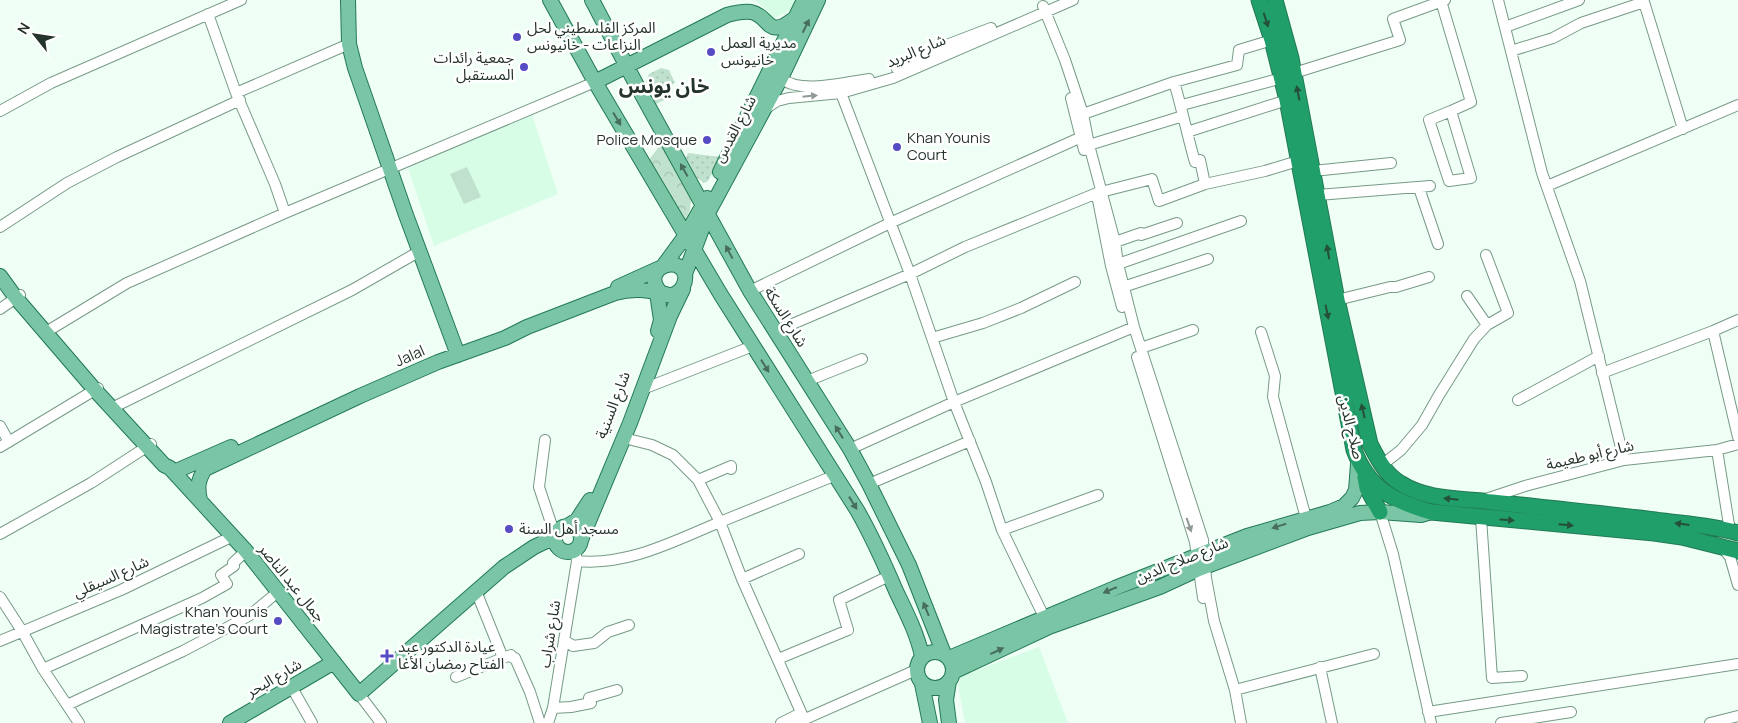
<svg xmlns="http://www.w3.org/2000/svg" width="1738" height="723" viewBox="0 0 1738 723" font-family="Manrope,'Noto Sans Arabic',sans-serif">
<style>
.built{fill:#d8fde7}
.grass{fill:#c0e1cd}
.forest{fill:url(#forest-crowns)}
.garden{fill:url(#garden-dots)}
.lines{fill:none;stroke-linecap:round;stroke-linejoin:round}
.minor-casing{stroke:#779a86;stroke-width:12}
.major-casing{stroke:#227a54;stroke-width:16}
.highway-casing{stroke:#227a54;stroke-width:17}
.minor{stroke:#fff;stroke-width:10}
.major{stroke:#7ac5a6;stroke-width:14}
.highway{stroke:#219f6a;stroke-width:15}
.oneway{fill:#244f3b}
.oneway2{fill:#476e5c}
.oneway3{fill:#929a95}
.poi-dot{fill:#554bc3;stroke:#fff;stroke-width:2}
.labels{text-anchor:middle;stroke-width:5;stroke-linejoin:round;paint-order:stroke}
.poi-label{font-size:15px;fill:#25342b;stroke:#fff;text-anchor:start}
.street-label{font-size:15px;fill:#25342b;stroke:#fff}
.district-label{font-size:20px;font-weight:bold;fill:#25342b;stroke:#fff}
</style>
<defs>
<pattern id="forest-crowns" width="20" height="18" patternUnits="userSpaceOnUse" patternTransform="scale(1.25)"><rect width="20" height="18" fill="#c0e1cd"/><path d="M2 6a3 3 0 1 1 6 0M12 15a3 3 0 1 1 6 0" fill="none" stroke="#a5c2b0"/></pattern>
<pattern id="garden-dots" width="8" height="8" patternUnits="userSpaceOnUse" patternTransform="scale(1.25)"><rect width="8" height="8" fill="#c0e1cd"/><path d="M2 2h.1M6 6h.1" fill="none" stroke="#a5c2b0" stroke-width="1.8" stroke-linecap="round"/></pattern>
</defs>
<rect width="100%" height="100%" fill="#f0fff6"/>
<path class="built" d="M755 0H796L792 9 775 18Z
M532 114 558 194 434 246 408 168Z
M1039 647 1068 723H965L958 685 961 677 966 674Z"/>
<path class="grass" d="M467 167 481 197 464 204 450 174Z"/>
<path class="forest" d="M661 144 691 200 690 210 685 221 648 161Z"/>
<path class="garden" d="M661 68 669 70 675 83 672 84 673 86 666 89 670 97 656 104 646 82 649 74Z
M688 153 721 157 708 181 704 183 696 177 686 158Z"/>
<g class="lines">
<defs>
<path id="minor" d="M1498 0 1542 173 1580 281 1624 460
M1441 1 1471 102 1451 111 1471 178 1449 181 1429 120 1451 111
M1043 6 1065 60 1083 114 1089 145 1115 242 1118 264 1134 327 1203 540 1206 578 1214 621 1235 690 1241 723
M208 14 236 93 275 184 285 213
M1505 27 1579 0
M1511 51 1553 38 1581 23 1644 2 1683 129
M897 69 928 52 991 28
M1294 73 1400 40 1393 19 1445 0
M781 78C800 95 846 82 869 79
M1174 82C1182 108 1187 135 1195 162L1200 160 1205 184
M236 93 349 44
M841 93 910 274 954 402 986 482 1002 530 1047 623
M1071 98 1084 150
M1182 105 1282 78
M765 109 777 101 789 98 841 93 893 78 1073 0
M0 111 51 83 241 0
M1083 114 1174 82 1237 65 1239 50 1272 40
M1187 132 1287 100
M1089 145 1183 116
M1313 171 1391 163
M1547 186 1738 105
M1419 188 1438 244
M1097 195 1111 266 1122 307
M1318 195 1430 186
M0 227 67 183 117 157 240 100
M1115 242 1141 233V235L1177 223
M1118 264 1241 221
M1123 287 1208 259
M750 291 890 223 1086 135
M1467 296 1487 325
M1337 300 1390 287H1396L1429 277
M0 309 20 295
M51 329 127 283 285 213 595 82
M776 331 910 274 965 247 1097 193 1152 179 1159 201 1205 184 1265 171 1298 161
M1713 331 1738 320
M1261 332 1275 376 1273 397 1306 518
M932 338 983 323 1021 308 1075 282
M1141 348 1193 330
M1137 357 1195 542 1203 598
M1602 373 1713 331 1738 437
M807 381 862 359
M643 389 753 346
M1518 400 1599 356
M116 406 352 290 420 251
M0 426 9 442
M545 440 539 487 552 526 557 531
M0 447 98 388
M850 449 954 402 1134 327
M1717 450 1730 531
M1382 465 1401 450 1422 425 1439 395 1474 339 1487 325 1508 313 1486 255
M698 480 731 466V469
M869 484 970 441
M1486 499 1525 486 1624 460 1717 450 1738 444
M1380 512 1393 554 1431 723
M1481 518 1492 678 1522 676
M1002 530 1098 495
M0 534 91 483 151 444
M1722 547 1730 557 1738 585
M577 561C628 566 674 541 720 522L698 480 673 455 652 445 624 438
M742 579 799 554
M0 597 22 631 43 669 79 723
M564 640 573 646 594 643 608 632 629 625
M0 641 121 590 233 536
M503 658 511 655 513 658H515L530 692 540 723
M778 659 848 630 839 600 889 576
M1320 667 1332 723
M43 669 202 598 227 584 221 575 234 566 233 563 246 551
M456 677 503 658 476 591
M291 686 312 723
M1235 690 1374 654
M359 694 381 723
M67 705 183 651 221 631 250 615 279 591
M553 708 571 707 591 703 589 698 617 690
M1428 712 1738 664
M804 719 742 579 720 522 836 475
M548 723 553 708 577 561 575 550
M781 723 801 713
M796 723 916 670
M1501 723 1571 712
M1710 723 1738 716"/>
<path id="major" d="M348 0 349 44 355 68 406 215 458 355
M550 0 595 82 721 295 857 510C872 536 884 563 896 591 906 612 917 633 922 656
M592 0 635 82 750 291 850 449 869 484 909 565 944 654
M595 82 727 15C734 13 743 11 751 12 771 16 766 41 795 18
M720 172 804 0
M664 265 686 235 707 198
M685 274C678 255 647 267 656 286 665 304 688 293 685 274L708 213 781 78 818 0
M0 276 16 298 95 390 164 465 170 468 246 551 359 694 504 567 534 547 555 537
M656 286 661 320 658 331
M618 287 660 268
M174 472 231 447
M200 500C197 487 198 480 205 469L360 396 438 362 505 338 527 327 615 293C633 288 648 290 666 294
M569 525 577 520 590 500
M555 539a13 13 0 1 1 26 0a13 13 0 1 1-26 0Z
M581 540 630 423 670 316 683 289
M917 670a18 18 0 1 1 36 0a18 18 0 1 1-36 0Z
M949 658 1115 588 1247 536 1330 512 1344 506 1352 498 1356 490 1358 464
M953 672 1049 627 1160 587 1199 569 1308 528 1360 513 1380 512 1421 515 1431 512
M922 684 930 723
M230 723 334 662
M949 723 946 700 949 681"/>
<path id="highway" d="M1259 0 1272 40 1287 100 1354 450C1369 489 1393 501 1431 512L1654 533 1682 537 1738 551
M1275 0 1291 58 1337 300 1370 444C1378 459 1385 474 1400 483 1428 501 1461 498 1492 502 1547 508 1601 513 1655 520 1683 524 1711 525 1738 533
M1365 477 1367 488 1380 512"/>
</defs>
<use href="#minor" class="minor-casing"/>
<use href="#major" class="major-casing"/>
<use href="#highway" class="highway-casing"/>
<use href="#minor" class="minor"/>
<use href="#major" class="major"/>
<use href="#highway" class="highway"/>
</g>
<defs><path id="oneway-solid" d="M-6-.8H1V-3.2L6.5 0L1 3.2V.8H-6Z" transform="scale(1.25)"/></defs>
<g class="oneway">
<use href="#oneway-solid" transform="translate(1266 20) rotate(72)"/>
<use href="#oneway-solid" transform="translate(1298 93) rotate(-101)"/>
<use href="#oneway-solid" transform="translate(1328 252) rotate(-100)"/>
<use href="#oneway-solid" transform="translate(1327 312) rotate(79)"/>
<use href="#oneway-solid" transform="translate(1363 411) rotate(-103)"/>
<use href="#oneway-solid" transform="translate(1451 499) rotate(-174)"/>
<use href="#oneway-solid" transform="translate(1507 520) rotate(4)"/>
<use href="#oneway-solid" transform="translate(1682 524) rotate(-173)"/>
<use href="#oneway-solid" transform="translate(1566 525) rotate(5)"/>
</g>
<g class="oneway2">
<use href="#oneway-solid" transform="translate(806 26) rotate(-64)"/>
<use href="#oneway-solid" transform="translate(617 119) rotate(59)"/>
<use href="#oneway-solid" transform="translate(684 170) rotate(-119)"/>
<use href="#oneway-solid" transform="translate(729 252) rotate(-118)"/>
<use href="#oneway-solid" transform="translate(765 366) rotate(58)"/>
<use href="#oneway-solid" transform="translate(839 432) rotate(-122)"/>
<use href="#oneway-solid" transform="translate(853 503) rotate(58)"/>
<use href="#oneway-solid" transform="translate(1279 526) rotate(163)"/>
<use href="#oneway-solid" transform="translate(1110 590) rotate(157)"/>
<use href="#oneway-solid" transform="translate(926 609) rotate(-112)"/>
<use href="#oneway-solid" transform="translate(997 651) rotate(-25)"/>
</g>
<g class="oneway3">
<use href="#oneway-solid" transform="translate(810 96) rotate(-6)"/>
<use href="#oneway-solid" transform="translate(1189 525) rotate(71)"/>
</g>
<g class="poi-dot">
<circle cx="517" cy="37" r="5"/>
<circle cx="711" cy="52" r="5"/>
<circle cx="524" cy="67" r="5"/>
<circle cx="707" cy="140" r="5"/>
<circle cx="897" cy="147" r="5"/>
<circle cx="509" cy="529" r="5"/>
<circle cx="278" cy="621" r="5"/>
<path d="M384.5 648.5h5v5h5v5h-5v5h-5v-5h-5v-5h5z"/>
</g>
<g class="labels">
<g class="poi-label">
<text x="527" y="33">المركز الفلسطيني لحل<tspan x="527" dy="17">النزاعات - خانيونس</tspan></text>
<text x="721" y="48">مديرية العمل<tspan x="721" dy="17">خانيونس</tspan></text>
<text x="514" y="63" text-anchor="end">جمعية رائدات<tspan x="514" dy="17">المستقبل</tspan></text>
<text x="907" y="143">Khan Younis<tspan x="907" dy="17">Court</tspan></text>
<text x="697" y="145" text-anchor="end">Police Mosque</text>
<text x="519" y="534">مسجد أهل السنة</text>
<text x="268" y="617" text-anchor="end">Khan Younis<tspan x="268" dy="17">Magistrate's Court</tspan></text>
<text x="398" y="652">عيادة الدكتور عبد<tspan x="398" dy="17">الفتاح رمضان الأغا</tspan></text>
</g>
<g class="street-label">
<text transform="translate(916 51) rotate(-23)" y="5">شارع البريد</text>
<text transform="translate(735 129) rotate(-62)" y="5">شارع القدس</text>
<text transform="translate(786 317) rotate(58)" y="5">شارع السكة</text>
<text transform="translate(410 356) rotate(-24)" y="5">Jalal</text>
<text transform="translate(613 405) rotate(-69)" y="5">شارع السنية</text>
<text transform="translate(1351 427) rotate(76)" y="5">صلاح الدين</text>
<text transform="translate(1590 455) rotate(-13)" y="5">شارع أبو طعيمة</text>
<text transform="translate(1182 560) rotate(-22)" y="5">شارع صلاح الدين</text>
<text transform="translate(111 577) rotate(-24)" y="5">شارع السيقلي</text>
<text transform="translate(292 583) rotate(51)" y="5">جمال عبد الناصر</text>
<text transform="translate(550 634) rotate(-81)" y="5">شارع شراب</text>
<text transform="translate(274 678) rotate(-30)" y="5">شارع البحر</text>
</g>
<g class="district-label">
<text x="664" y="93">خان يونس</text>
</g>
</g>
<g transform="translate(35 35) rotate(300)" stroke="#ffffff" stroke-width="4" paint-order="stroke">
<path d="M0-4L9 19L0 12L-9 19Z" fill="#25342b"/>
<text y="-8" font-size="14" font-weight="bold" text-anchor="middle" fill="#25342b">N</text>
</g>
</svg>
